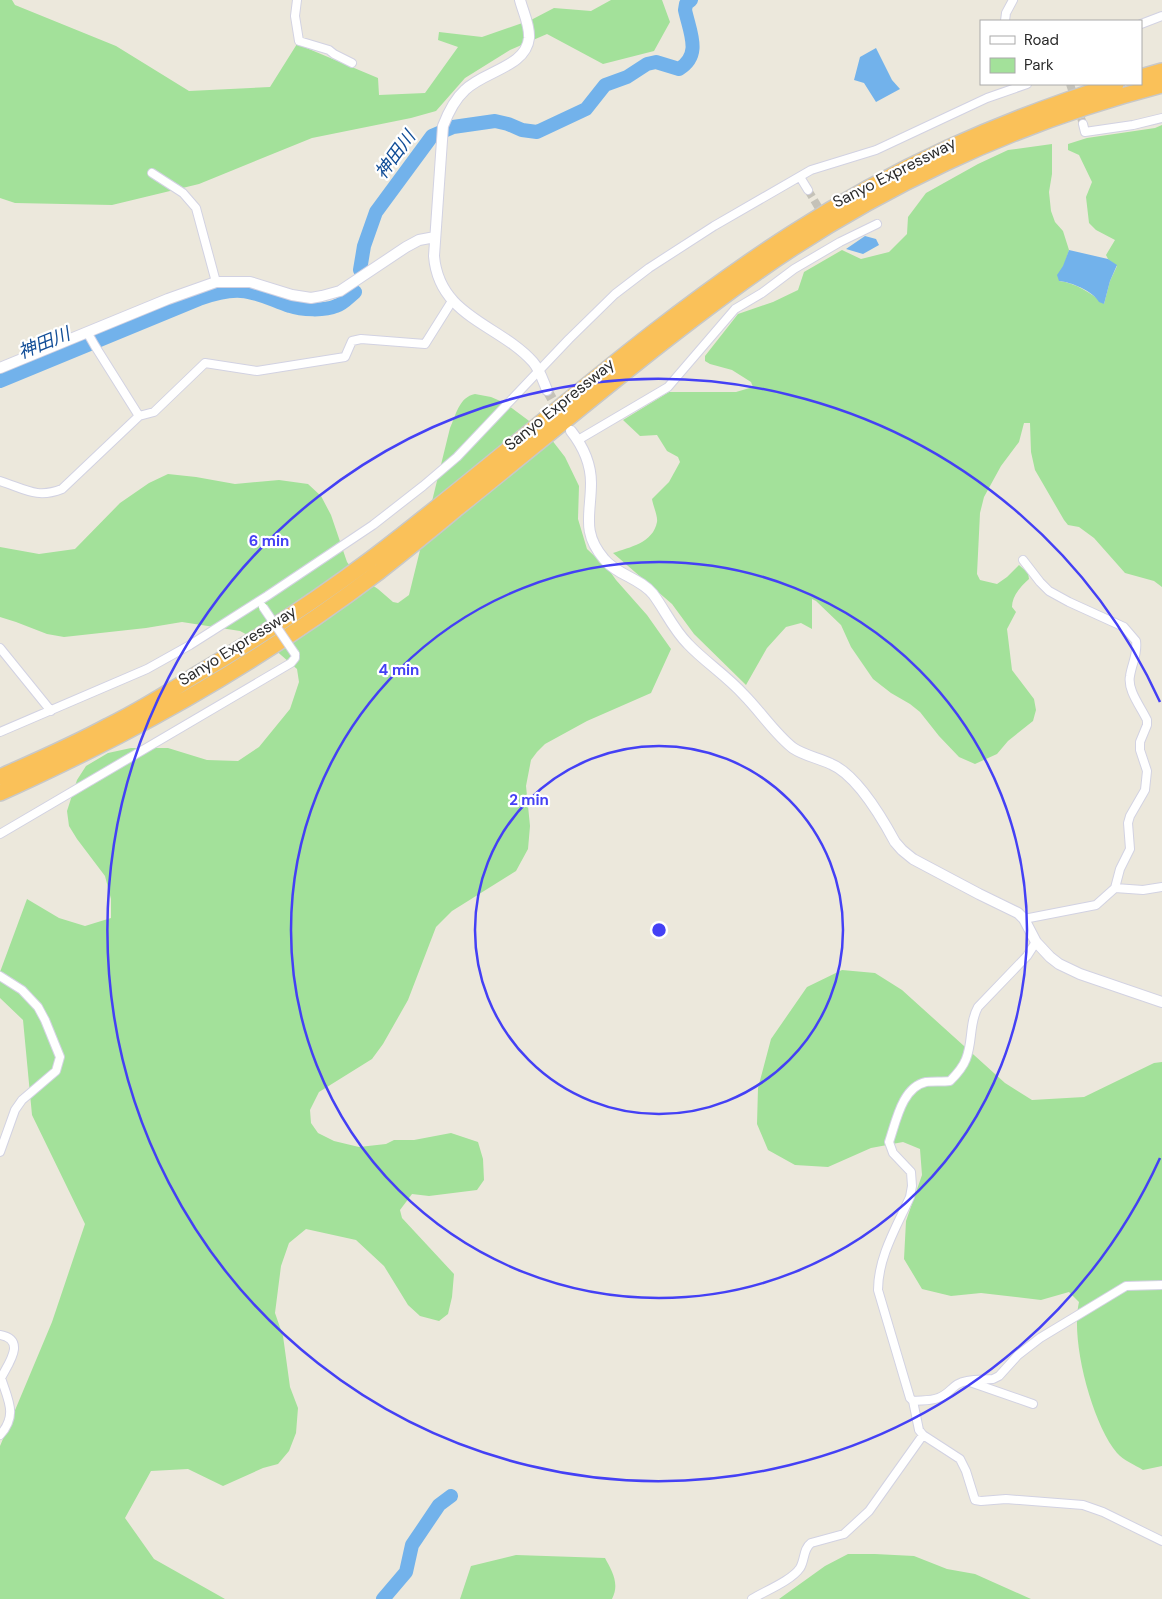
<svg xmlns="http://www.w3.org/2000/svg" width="1162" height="1599" viewBox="0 0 1162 1599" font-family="'DM Sans','Noto Sans JP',sans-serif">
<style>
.green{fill:#a3e19a}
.water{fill:#72b2eb}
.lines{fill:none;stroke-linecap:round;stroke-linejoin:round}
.river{stroke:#72b2eb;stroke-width:14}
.minor-tunnel{stroke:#c5c2b8;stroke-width:8;stroke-dasharray:8 4;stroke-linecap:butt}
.tertiary-tunnel{stroke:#c5c2b8;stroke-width:10;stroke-dasharray:10 5;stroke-linecap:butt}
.minor-casing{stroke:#d2d2e2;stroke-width:10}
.tertiary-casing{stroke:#d2d2e2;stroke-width:12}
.motorway-casing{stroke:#c8c8c8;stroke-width:18}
.minor{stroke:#fff;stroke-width:8}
.tertiary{stroke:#fff;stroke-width:10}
.motorway{stroke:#fac159;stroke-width:15}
.minor-bridge-casing{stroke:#d2d2e2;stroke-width:10;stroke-linecap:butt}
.minor-bridge{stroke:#fff;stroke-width:8}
.ring{fill:none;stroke:#4440f5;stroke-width:2.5}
.labels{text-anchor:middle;stroke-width:4.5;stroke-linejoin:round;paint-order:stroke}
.street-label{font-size:16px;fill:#2a2a2a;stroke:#fff}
.water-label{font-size:18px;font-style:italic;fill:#114d97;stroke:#fff}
.centre{fill:#4440f5;stroke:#fff;stroke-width:2.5}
.ring-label{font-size:15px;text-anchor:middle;font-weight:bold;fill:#4440f5;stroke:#fff;stroke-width:4.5;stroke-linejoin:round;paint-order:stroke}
</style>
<rect width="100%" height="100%" fill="#ece8dc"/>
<path class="green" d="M0 0H12L15 5 116 46 189 91 270 87 297 44 378 78 379 95 425 93 458 47 438 40 439 32 482 37 531 20 554 8 591 11 611 0H662L670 22 654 51 603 64 547 34 510 50 465 78 436 111 411 118 312 138 199 184 112 205 15 203 0 198Z
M1162 125V587L1154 581 1125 573 1094 538 1079 527 1068 525 1064 520 1035 470 1031 452 1030 423H1024L1019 442 1001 466 984 497 980 513 977 574 980 580 997 584 1007 577 1019 565 1028 573 1029 579C1021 586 1012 596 1012 607L1016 612 1007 629 1012 670 1034 699 1036 710 1033 721 1008 741 997 754 975 764 959 757 939 736 920 712 910 704 891 693 873 679 851 647 841 625 816 601 812 599V629L801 623 786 627 767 648 746 685 694 634 672 604 613 553C630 547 653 543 657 522 658 516 653 506 652 499L669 482 680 462 678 457 667 451 657 435 640 436 623 420 669 392H736L753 387 751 382 732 370 710 364 705 361V356L738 314 773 302 798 290 804 272 842 250 861 259 889 252 907 234 908 217 926 193 978 164 1008 150 1052 144V174L1049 192 1051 211 1055 222 1063 231 1069 250 1059 281C1076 283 1091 293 1104 304L1110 281 1117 266 1108 259 1106 255 1115 240 1096 230 1089 223 1086 197 1092 182 1079 155 1068 150V144L1087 138 1155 128Z
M475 394 491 397 505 403 548 435 565 457 579 486 578 519 587 549 609 570 616 580 647 615 671 649 651 693 587 721 545 744 537 752 531 760 526 786 530 826 528 849 516 871 452 911 436 927 408 1000 383 1044 372 1059 319 1092 310 1110 311 1123 318 1133 334 1141 359 1147 386 1144 394 1140H414L451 1133 478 1142 483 1159 484 1180 477 1190 429 1196 412 1194 400 1210 402 1218 454 1274 452 1297 448 1314 439 1321 420 1316 408 1305 384 1266 356 1240 306 1229 289 1243 281 1266 275 1313 283 1336 290 1387 298 1408 296 1433 289 1451 278 1464 263 1468 223 1486 188 1469 151 1471 125 1518 154 1559 225 1599H0V1446L52 1322 85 1224 32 1115 23 1020 0 998V972L27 899 59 918 85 926 111 918V899L105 876 77 839 69 826 67 811 77 780 86 766 108 753 131 748H168L207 760 238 761 259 747 290 709 299 682 297 669 273 648 240 631 182 622 146 628 64 637 47 634 16 622 0 617V547L39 554 75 549 120 503 149 483 168 474 196 477 235 484 279 480 308 484 321 496 331 515 347 562 357 575 378 589 393 602 398 603 409 595 450 428C456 415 459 397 475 394Z
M842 970 875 973 902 990 1005 1083 1032 1100 1084 1097 1154 1063 1162 1062V1466L1143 1470C1135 1465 1123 1460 1117 1453 1092 1423 1070 1340 1079 1302L1069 1292 1041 1300 981 1293 951 1296 922 1289 904 1259 906 1221 922 1175 920 1149 903 1142 871 1148 828 1167 795 1165 768 1150 757 1124 758 1088 771 1039 807 987Z
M848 1554H875L914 1556 947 1569 975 1574 1031 1599H779L825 1566Z
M516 1555 605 1558C612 1571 620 1584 612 1599H460L471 1566Z"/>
<path class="water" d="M876 48 892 80 900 89 876 102 864 83 854 80 860 57Z
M865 236 876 239 879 245 863 254 846 249Z
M1069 250 1108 259 1117 265 1110 281 1104 304 1099 302C1093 291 1071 282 1059 281L1057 275 1063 266Z"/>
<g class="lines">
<path class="river" d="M360 270 364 246 376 212 432 136 453 127 495 121 508 124 522 130 537 132 586 109 605 85 627 77 647 64 656 62 679 69C702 55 690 33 685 10L686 4 691 0
M0 381 199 299C213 294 227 290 241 291 259 292 274 301 290 306 301 310 325 311 336 306 343 304 349 297 355 292
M383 1599 406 1572 412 1545 439 1505 451 1496"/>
<path class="minor-tunnel" d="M1070 84 1083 124
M808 190 823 215"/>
<path class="tertiary-tunnel" d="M547 390 560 413"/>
<defs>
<path id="minor" d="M297 0 295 16 299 41 329 50 334 54 352 63
M1005 21 1006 13 1013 0
M1141 24 1162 16
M1083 124 1085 132 1133 125 1162 118
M152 173 183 193 196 208 216 282
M800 177 808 190
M87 332 95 346 139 416
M578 440 668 387 735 309 762 293 794 269 840 242 877 224
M0 481C25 489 37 499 62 489L139 416 154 412 205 363 257 371 345 357 352 341 361 339 425 344 452 301
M1023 560 1040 582 1049 591 1069 602 1124 627 1136 641C1138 654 1132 663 1130 676 1127 690 1141 707 1147 720V725L1140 742V750L1147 771 1145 790 1130 816 1128 823 1130 849 1120 869 1115 888 1096 905 1024 919
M0 648 51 711
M0 732 147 669 190 645 267 596 373 525 423 486 457 457 569 339 615 294 649 268 714 226 811 170 876 150 987 98 1027 84
M0 834 291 663 295 658V654
M1115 888 1143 890 1162 887
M1036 942 1027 956 978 1007C969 1023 973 1042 966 1059 963 1067 956 1075 950 1081 942 1082 933 1081 926 1082 902 1087 896 1122 889 1142L893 1153 911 1172 912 1186 910 1197C897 1226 878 1257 878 1290L910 1398 913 1401 919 1430 923 1435 960 1459 966 1471 975 1500 981 1501 1006 1499 1083 1505 1103 1512 1162 1541
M0 976 22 990 38 1007 45 1020 60 1057 56 1071 22 1100 15 1110 0 1152
M0 1335C27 1340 8 1364 1 1378 8 1400 18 1415 0 1435
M967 1381 974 1380 993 1379 999 1376 1018 1355 1040 1338 1126 1286 1162 1285
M913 1401C921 1400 931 1401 938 1398 951 1394 952 1383 967 1381L1033 1404
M752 1599C765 1591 791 1581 800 1568 805 1560 803 1549 811 1543L844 1534 869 1511 923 1435"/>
<path id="tertiary" d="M520 0C523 12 530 25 529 38 526 67 484 71 465 90 454 100 448 113 443 126L434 256C439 317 499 324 533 362 540 370 543 381 547 390
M0 368 168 299 216 282H250L292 295 311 298 322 296 340 291 406 247 419 240 435 237
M571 431C582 445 591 464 591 483 591 514 581 532 604 559 617 575 640 578 653 594 665 610 673 629 688 644 705 662 727 676 744 695 760 711 775 734 793 748 805 756 819 758 831 764 857 775 882 818 895 842L902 850 913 859 979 894 1018 913 1024 919 1036 942 1050 957 1059 964 1080 974 1162 1002"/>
<path id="motorway" d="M1141 77 1162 71
M0 777C36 761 73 745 108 726 138 711 166 694 194 676 255 640 315 601 371 559 512 452 642 330 791 234 895 167 999 121 1116 84
M0 793C40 775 79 756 118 736 209 689 298 633 380 571 405 551 430 531 455 510 551 433 646 352 746 280 871 190 1014 123 1162 85"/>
</defs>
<use href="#minor" class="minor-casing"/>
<use href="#tertiary" class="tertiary-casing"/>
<use href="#motorway" class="motorway-casing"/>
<use href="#minor" class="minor"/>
<use href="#tertiary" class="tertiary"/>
<use href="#motorway" class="motorway"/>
<defs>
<path id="minor-bridge" d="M263 607 295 654"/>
</defs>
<use href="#minor-bridge" class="minor-bridge-casing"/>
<use href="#minor-bridge" class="minor-bridge"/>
</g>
<g class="ring">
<circle cx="659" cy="930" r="184"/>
<circle cx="659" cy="930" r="368"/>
<path d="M1160 1158A551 551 0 1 1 1160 702"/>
</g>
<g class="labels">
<g class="street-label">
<text transform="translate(894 172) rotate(-27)" y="6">Sanyo Expressway</text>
<text transform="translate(559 404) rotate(-39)" y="6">Sanyo Expressway</text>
<text transform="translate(237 645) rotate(-32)" y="6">Sanyo Expressway</text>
</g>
<g class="water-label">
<text transform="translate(395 155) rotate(-54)" y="6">神田川</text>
<text transform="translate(44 343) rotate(-22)" y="6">神田川</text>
</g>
</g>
<circle cx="659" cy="930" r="8" class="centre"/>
<g class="ring-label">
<text x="269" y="546">6 min</text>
<text x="399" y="675">4 min</text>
<text x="529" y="805">2 min</text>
</g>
<rect x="980" y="20" width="162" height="65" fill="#ffffff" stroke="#aaaaaa"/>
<rect x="990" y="36" width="25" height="8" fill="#ffffff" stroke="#aaaaaa"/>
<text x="1024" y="45" font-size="15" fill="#2a2a2a">Road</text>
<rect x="990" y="58" width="25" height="15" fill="#a3e19a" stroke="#aaaaaa"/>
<text x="1024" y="70" font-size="15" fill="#2a2a2a">Park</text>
</svg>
